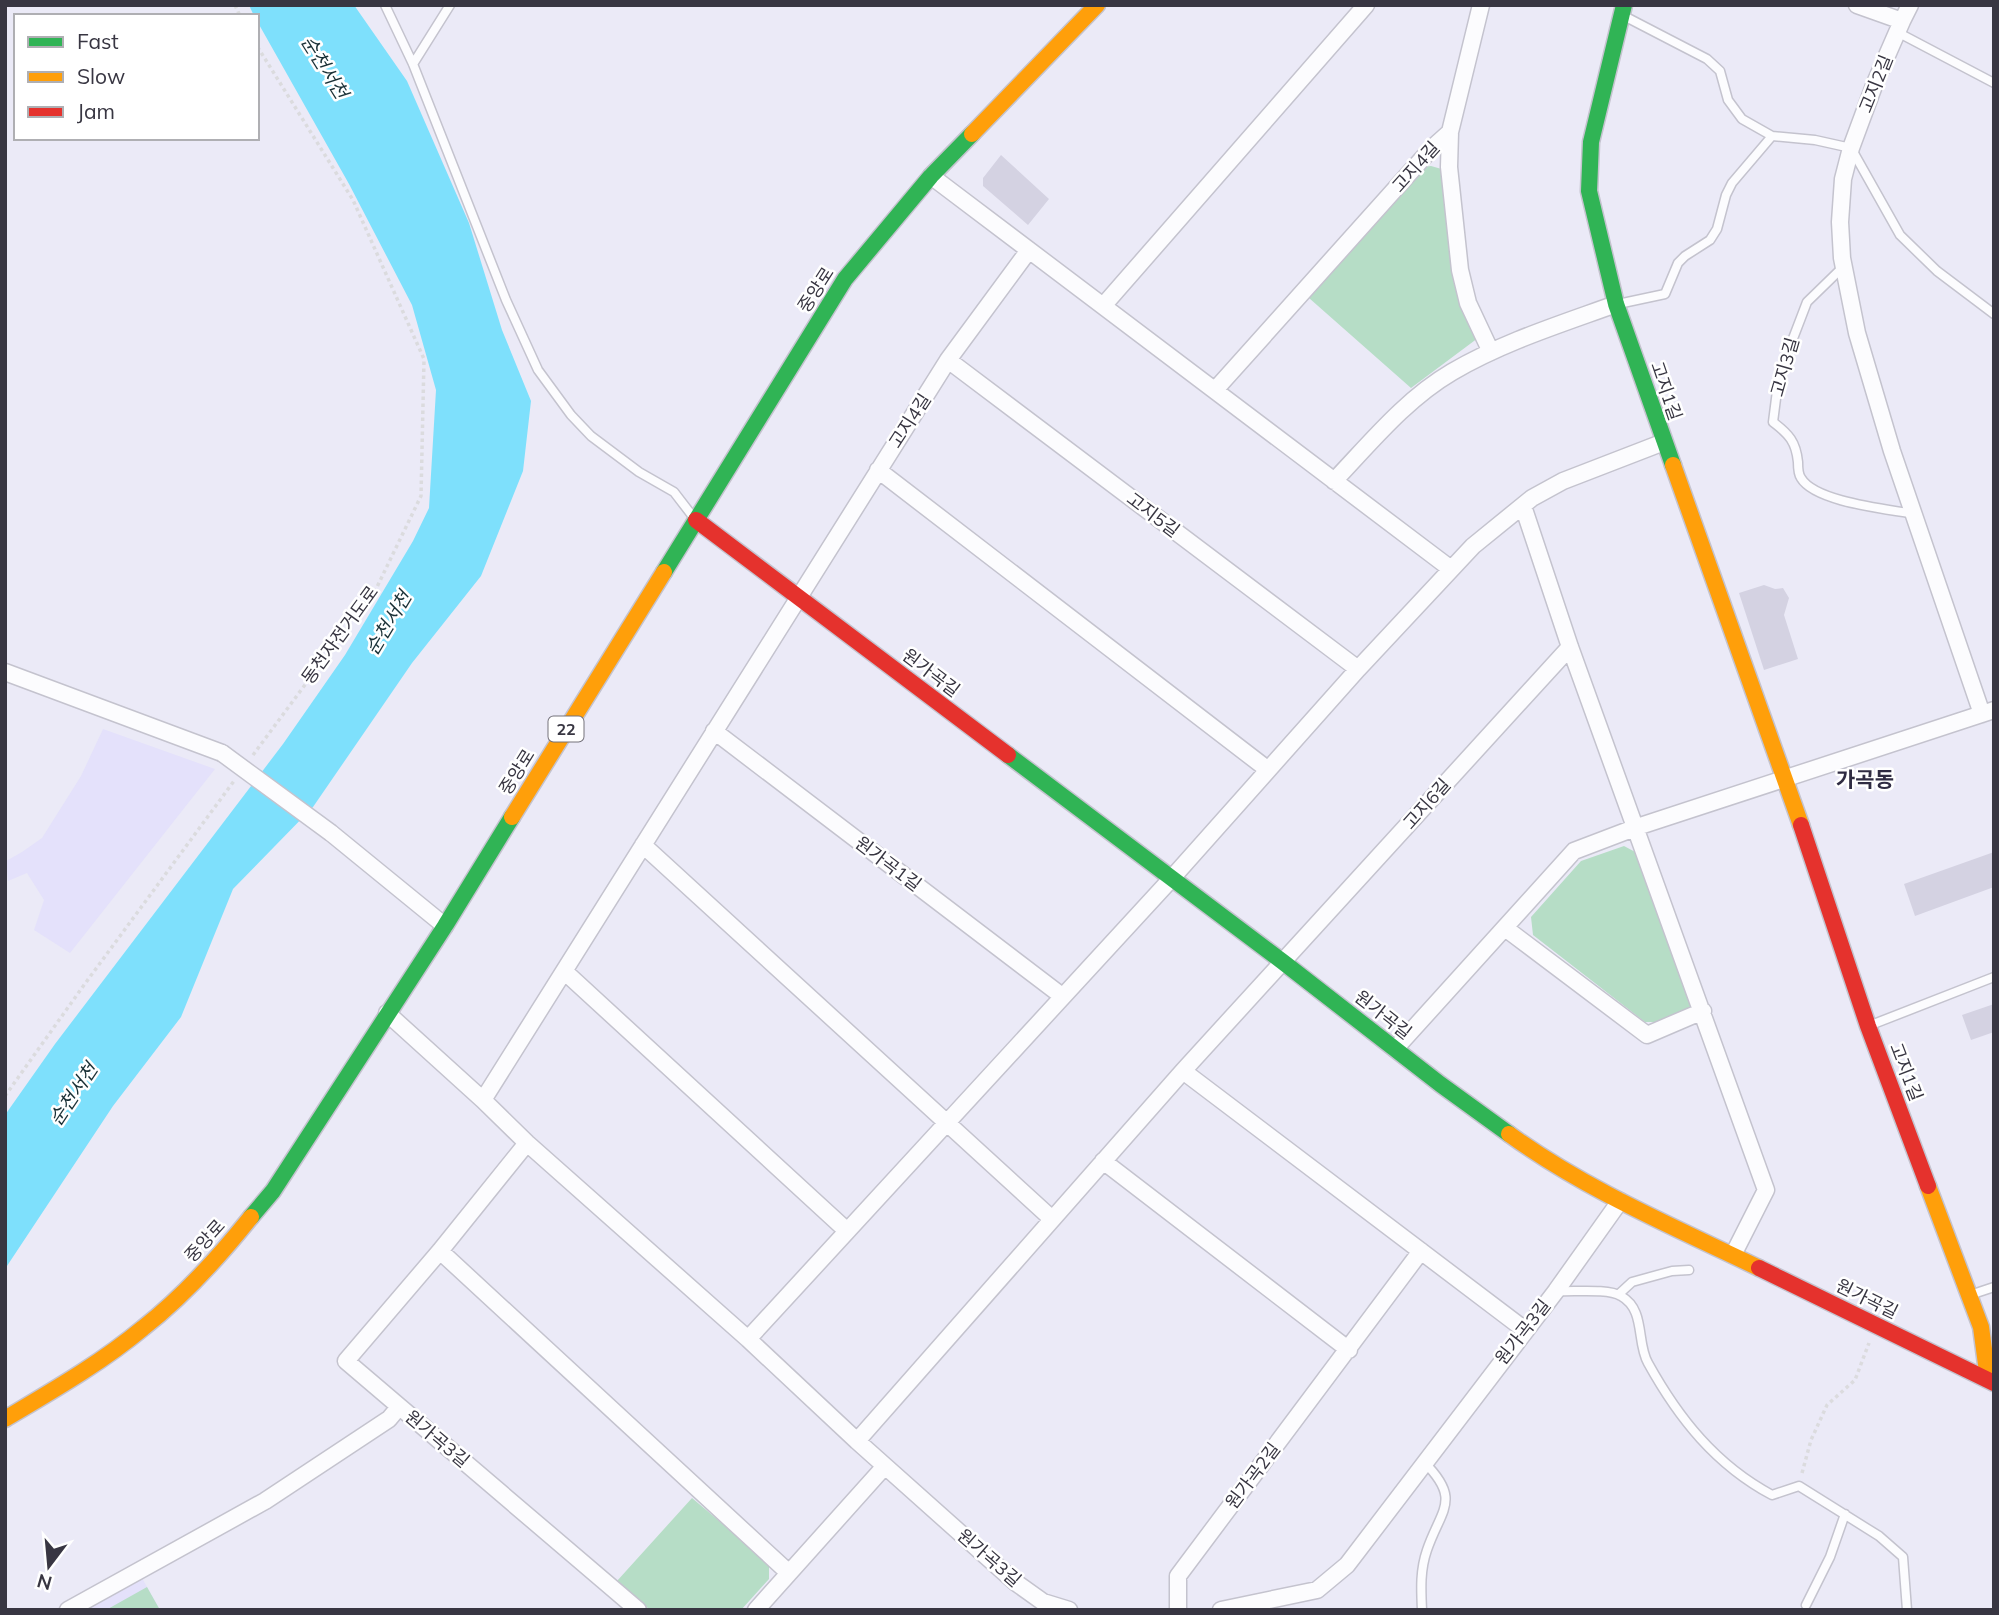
<svg xmlns="http://www.w3.org/2000/svg" width="1999" height="1615" viewBox="0 0 1999 1615" font-family="Mulish,'Noto Sans KR',sans-serif">
<style>
.built{fill:#e4e1fb}
.green{fill:#b6ddc6}
.water{fill:#7ee0fc}
.building{fill:#d4d2e2}
.lines{fill:none;stroke-linecap:round;stroke-linejoin:round}
.lane-casing{stroke:#c4c3ce;stroke-width:11}
.street-casing{stroke:#c4c3ce;stroke-width:19}
.fast-casing{stroke:#c4c3ce;stroke-width:19}
.slow-casing{stroke:#c4c3ce;stroke-width:19}
.jam-casing{stroke:#c4c3ce;stroke-width:19}
.path{stroke:#dbdbde;stroke-width:3.5;stroke-dasharray:3.5 3.5;stroke-linecap:butt}
.lane{stroke:#fcfcfe;stroke-width:8}
.street{stroke:#fcfcfe;stroke-width:16}
.fast{stroke:#30b455;stroke-width:16}
.slow{stroke:#ff9f0a;stroke-width:16}
.jam{stroke:#e5322d;stroke-width:16}
.street-bridge-casing{stroke:#c4c3ce;stroke-width:19;stroke-linecap:butt}
.street-bridge{stroke:#fcfcfe;stroke-width:16}
.labels{text-anchor:middle;stroke-width:5;stroke-linejoin:round;paint-order:stroke}
.shield{fill:#fff;stroke:#74727b;stroke-width:2}
.shield-label{font-size:16px;font-weight:bold;fill:#383642}
.street-label{font-size:18px;fill:#383642;stroke:#fff}
.water-label{font-size:19px;font-style:italic;fill:#193036;stroke:#fff}
.quarter-label{font-size:21px;font-weight:bold;fill:#2f2b42;stroke:#fff}
</style>
<rect width="100%" height="100%" fill="#ebeaf7"/>
<path class="built" d="M103 729 215 769 70 953 34 930 44 900 27 873 8 881 6 861 22 852 42 838 81 776Z
M142 1578 160 1610H86Z"/>
<path class="green" d="M1431 166 1445 170 1478 338 1411 388 1309 298 1422 167Z
M1624 846 1639 854 1691 1008 1659 1022H1645L1533 935 1531 917 1581 861Z
M692 1498 769 1563V1579L741 1610H650L617 1581Z
M147 1587 160 1610H106Z"/>
<path class="water" d="M249 5H354L407 81 469 223 502 330 531 401 523 471 481 576 412 663 313 807 233 889 181 1017 113 1106 5 1269V1115L55 1044 283 744 345 655 413 541 429 508 436 390 412 305 349 184 257 21V16H254Z"/>
<path class="building" d="M1001 155 1049 199 1028 225 983 186V178Z
M1764 585 1775 589 1783 588 1789 598 1784 615 1798 659 1764 670 1739 593Z
M1994 852V887L1915 916 1904 884Z
M1994 1004V1032L1971 1040 1962 1015Z"/>
<g class="lines">
<defs>
<path id="lane" d="M385 5 413 64 506 300 538 370 571 415 591 436 639 472 674 492 694 518
M1624 16 1707 59 1720 71 1728 100 1742 119 1772 136 1815 140 1851 148 1900 235 1937 271 1994 314
M1897 32 1994 83
M413 64 450 5
M1843 267 1807 302 1779 375 1773 422C1789 434 1796 442 1798 462 1798 468 1798 474 1801 478 1815 502 1887 509 1914 514
M1618 304 1665 294 1678 263 1685 256 1710 240 1717 229 1726 195 1732 183 1772 136
M1871 1025 1994 977
M1557 1291C1573 1292 1608 1288 1621 1296 1646 1310 1636 1342 1648 1363 1679 1419 1716 1465 1772 1495L1799 1486 1879 1536 1903 1557 1907 1610
M1619 1294 1632 1282 1672 1271 1689 1270
M1970 1295 1994 1287
M1806 1605 1830 1557 1845 1514
M1422 1610C1421 1589 1420 1570 1427 1550 1441 1509 1462 1500 1424 1462"/>
<path id="street" d="M1481 5 1450 132 1449 167 1460 270 1468 303 1491 352
M1857 5 1902 21 1910 5
M1902 21 1875 83 1851 148 1843 179 1840 222 1842 258 1857 333 1892 451 1982 714
M931 176 1451 569
M1103 306 1366 5
M948 360 1358 669
M1215 390 1431 149 1450 132
M878 470 1267 769
M1334 481C1371 442 1406 399 1452 372 1503 342 1561 324 1616 304
M1523 506 1570 647 1766 1190 1733 1255
M5 672 222 753
M714 731 1062 996
M331 833 445 926
M643 845 1052 1219
M1505 928 1647 1035 1703 1011
M564 971 846 1230
M387 1013 483 1100 527 1143 748 1339 857 1441 1015 1582 1043 1602 1069 1610
M1395 1049 1574 851 1637 827 1994 710
M1183 1071 1525 1330
M483 1100 948 360 1029 250
M527 1143 440 1251 346 1361 638 1610
M1103 1161 1349 1350
M440 1251 789 1573
M748 1339 1172 878 1358 669 1473 546 1532 498 1563 481 1664 442
M857 1441 1183 1071 1570 647
M68 1610 265 1501 389 1419 399 1407
M756 1610 885 1466
M1178 1610V1576L1421 1251
M1221 1610 1317 1590 1347 1565 1556 1291 1620 1201"/>
<path id="fast" d="M1624 5 1591 142 1589 191 1616 304 1673 465
M664 572 845 279 931 176 972 134
M1008 755 1283 962 1440 1084 1509 1134
M251 1217 273 1191 445 926 512 817"/>
<path id="slow" d="M972 134 1097 5
M1673 465 1801 825
M512 817 664 572
M1509 1134C1586 1190 1674 1227 1759 1268
M1928 1186 1981 1327 1988 1379
M5 1419C52 1391 101 1363 143 1328 184 1296 219 1257 251 1217"/>
<path id="jam" d="M696 520 1008 755
M1801 825 1868 1026 1928 1186
M1759 1268 1994 1383"/>
</defs>
<use href="#lane" class="lane-casing"/>
<use href="#street" class="street-casing"/>
<use href="#fast" class="fast-casing"/>
<use href="#slow" class="slow-casing"/>
<use href="#jam" class="jam-casing"/>
<path class="path" d="M235 5 240 16
M253 755 376 589 421 496 424 359 353 200 257 46
M5 1096 84 985 234 781
M1802 1473 1811 1440 1827 1405 1855 1380 1869 1343"/>
<use href="#lane" class="lane"/>
<use href="#street" class="street"/>
<use href="#fast" class="fast"/>
<use href="#slow" class="slow"/>
<use href="#jam" class="jam"/>
<defs>
<path id="street-bridge" d="M222 753 331 833"/>
</defs>
<use href="#street-bridge" class="street-bridge-casing"/>
<use href="#street-bridge" class="street-bridge"/>
</g>
<g class="labels">
<rect class="shield" x="548.5" y="716.5" width="35" height="25" rx="5"/>
<g class="shield-label">
<text x="566" y="735">22</text>
</g>
<g class="street-label">
<text transform="translate(1876 84) rotate(-68)" y="6">고지2길</text>
<text transform="translate(1416 167) rotate(-48)" y="6">고지4길</text>
<text transform="translate(816 290) rotate(-57)" y="6">중앙로</text>
<text transform="translate(1785 367) rotate(-74)" y="6">고지3길</text>
<text transform="translate(1666 391) rotate(71)" y="6">고지1길</text>
<text transform="translate(910 421) rotate(-57)" y="6">고지4길</text>
<text transform="translate(1153 515) rotate(37)" y="6">고지5길</text>
<text transform="translate(340 635) rotate(-54)" y="6">동천자전거도로</text>
<text transform="translate(931 673) rotate(37)" y="6">원가곡길</text>
<text transform="translate(517 772) rotate(-58)" y="6">중앙로</text>
<text transform="translate(1427 804) rotate(-48)" y="6">고지6길</text>
<text transform="translate(888 864) rotate(37)" y="6">원가곡1길</text>
<text transform="translate(1383 1015) rotate(38)" y="6">원가곡길</text>
<text transform="translate(1906 1072) rotate(69)" y="6">고지1길</text>
<text transform="translate(205 1241) rotate(-48)" y="6">중앙로</text>
<text transform="translate(1867 1299) rotate(26)" y="6">원가곡길</text>
<text transform="translate(1523 1332) rotate(-52)" y="6">원가곡3길</text>
<text transform="translate(437 1439) rotate(40)" y="6">원가곡3길</text>
<text transform="translate(1253 1476) rotate(-53)" y="6">원가곡2길</text>
<text transform="translate(989 1558) rotate(41)" y="6">원가곡3길</text>
</g>
<g class="water-label">
<text transform="translate(325 67) rotate(58)" y="7">순천서천</text>
<text transform="translate(388 623) rotate(-59)" y="7">순천서천</text>
<text transform="translate(73 1094) rotate(-56)" y="7">순천서천</text>
</g>
<g class="quarter-label">
<text x="1865" y="787">가곡동</text>
</g>
</g>
<rect width="1999" height="1615" fill="none" stroke="#383642" stroke-width="14"/>
<rect x="14" y="14" width="245" height="126" fill="#ffffff" stroke="#afafb3" stroke-width="2"/>
<rect x="28" y="37" width="35" height="10" fill="#30b455" stroke="#afafb3" stroke-width="2"/>
<text x="77" y="49" font-size="21" fill="#383642">Fast</text>
<rect x="28" y="72" width="35" height="10" fill="#ff9f0a" stroke="#afafb3" stroke-width="2"/>
<text x="77" y="84" font-size="21" fill="#383642">Slow</text>
<rect x="28" y="107" width="35" height="10" fill="#e5322d" stroke="#afafb3" stroke-width="2"/>
<text x="77" y="119" font-size="21" fill="#383642">Jam</text>
<g transform="translate(49 1566) rotate(196)" stroke="#ffffff" stroke-width="5" paint-order="stroke">
<path d="M0-5L12 26L0 18L-12 26Z" fill="#383642"/>
<text y="-10" font-size="19" font-weight="bold" text-anchor="middle" fill="#383642">N</text>
</g>
</svg>
